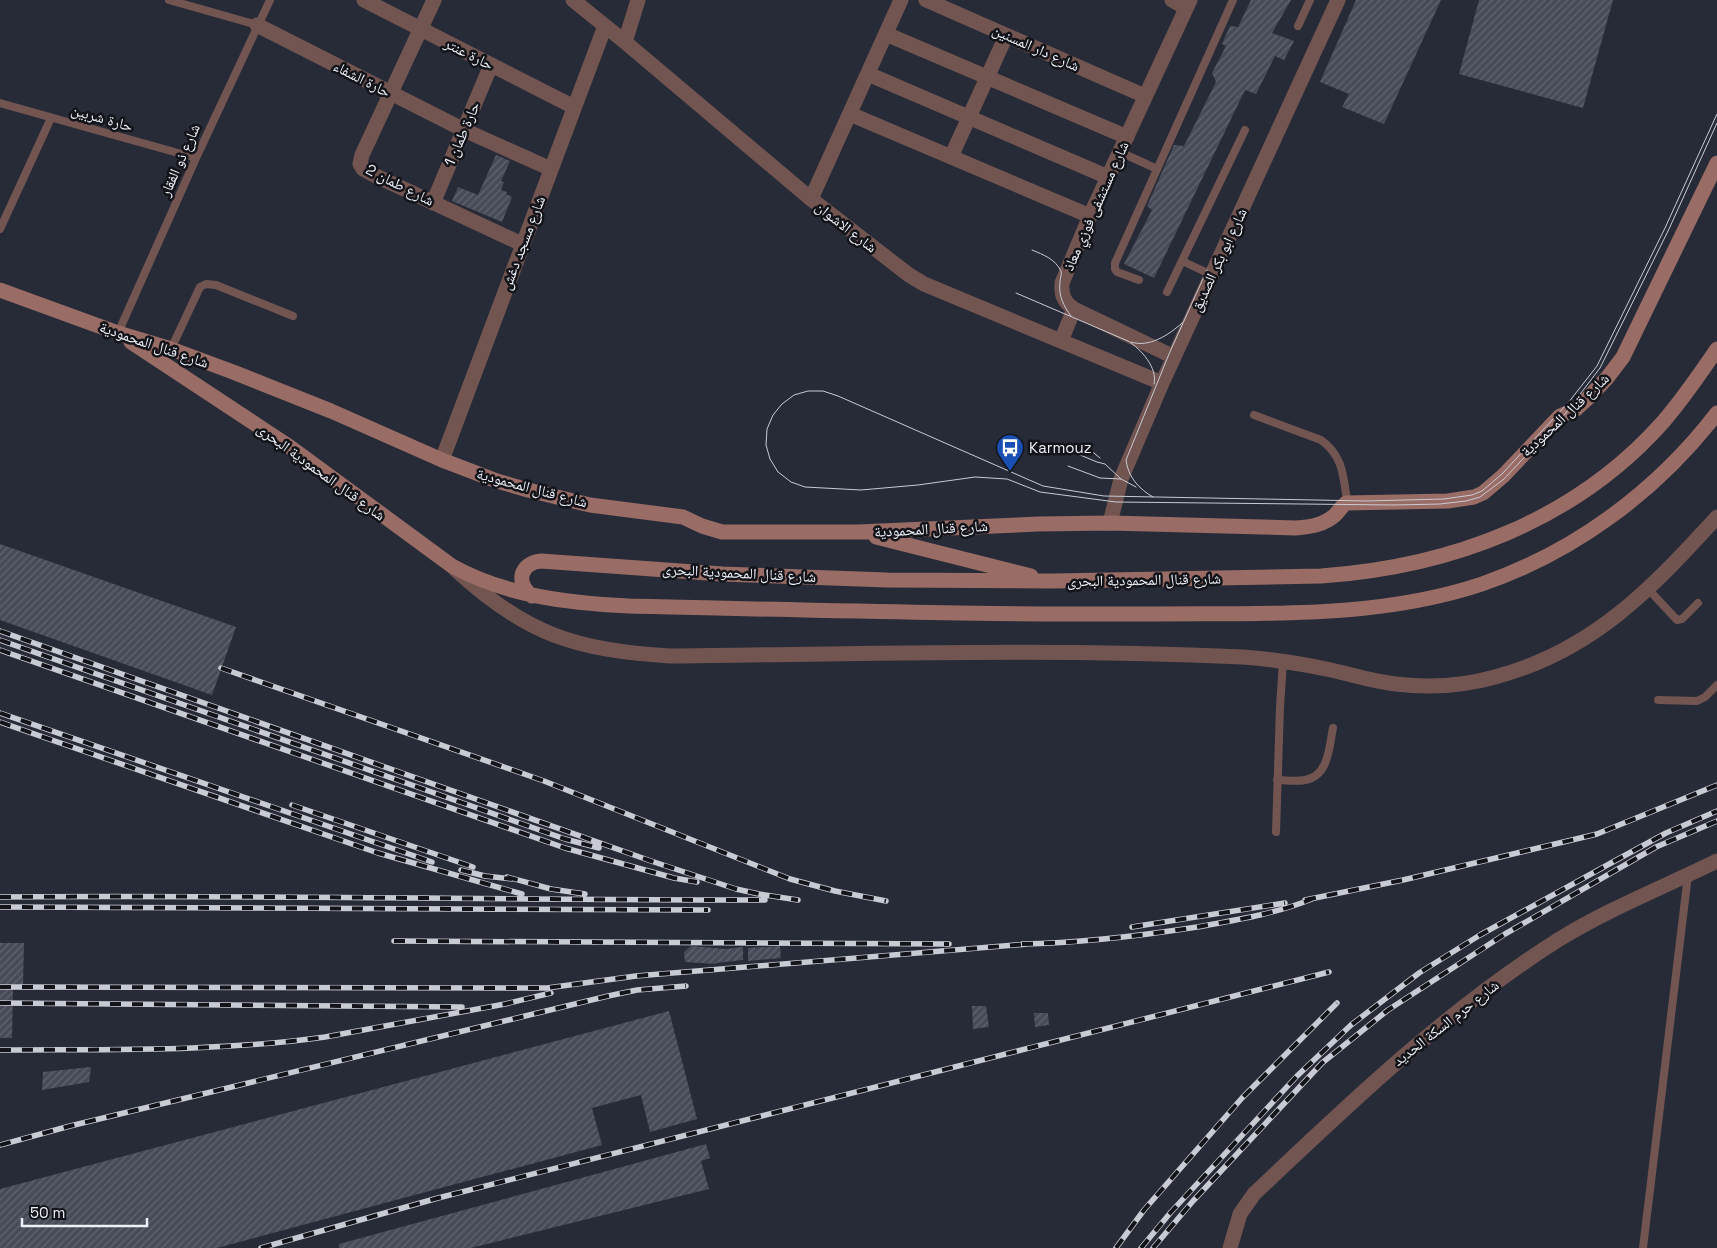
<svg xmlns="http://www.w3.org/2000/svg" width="1717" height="1248" viewBox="0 0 1717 1248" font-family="'Space Grotesk','Noto Naskh Arabic',sans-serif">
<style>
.building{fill:url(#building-hatch)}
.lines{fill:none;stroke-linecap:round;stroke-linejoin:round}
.service{stroke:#725551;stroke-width:8}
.minor{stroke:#725551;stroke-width:15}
.tertiary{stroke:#725551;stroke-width:15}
.secondary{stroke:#996c65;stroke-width:15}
.tram{stroke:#c9cbd4;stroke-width:1}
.rail-casing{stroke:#c9cbd4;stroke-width:5.5}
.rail{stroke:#121419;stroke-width:4;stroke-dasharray:11;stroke-linecap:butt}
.labels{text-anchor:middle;stroke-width:5;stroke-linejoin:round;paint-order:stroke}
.street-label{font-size:15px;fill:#eef0f8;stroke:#121419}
.poi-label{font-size:15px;fill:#eef0f8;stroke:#121419;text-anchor:start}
</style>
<defs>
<pattern id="building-hatch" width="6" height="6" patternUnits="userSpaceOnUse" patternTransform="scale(1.25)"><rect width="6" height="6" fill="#474b58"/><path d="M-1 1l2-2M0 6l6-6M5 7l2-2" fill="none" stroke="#626571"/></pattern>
</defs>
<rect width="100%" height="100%" fill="#272b37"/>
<path class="building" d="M1251 0H1291L1272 33 1294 41 1284 60 1275 56 1256 94 1245 90 1154 278 1124 264 1152 210 1147 206 1174 145 1184 146 1216 82 1212 73 1226 46 1222 44 1230 26 1238 27Z
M1356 0H1441L1384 124 1342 107 1349 94 1320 82Z
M1479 0H1613L1583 108 1459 74Z
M496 155 510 161 501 181 504 182 501 190 507 192 506 194 512 197 502 222 452 201 458 187 478 195Z
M0 544 236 627 212 695 0 620Z
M0 943H24L23 985H13L12 1038H0Z
M691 946 725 949 743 947V960L716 963V964L685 962 684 952Z
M780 946 781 958 748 961V948Z
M972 1006H986L989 1027 973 1029Z
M669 1011 697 1119 650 1132 641 1095 592 1108 602 1145 217 1248H0V1189Z
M1034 1013H1048L1049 1025 1035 1027Z
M91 1067 89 1082 42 1090 43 1072Z
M706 1144 710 1158 701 1161 709 1189 471 1248H339V1244Z"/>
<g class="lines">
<path class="service" d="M169 0 257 25
M1298 26 1310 0
M0 103 196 158
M1120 152 1157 169
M0 229 51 118
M1182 261 1212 275
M1139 280 1117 272 1115 269V263L1233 0
M1167 292 1245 130
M118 333 196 158 270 0
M171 349 200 287 206 284 216 285 293 316
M1254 415 1321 440C1343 456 1343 475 1347 500L1346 503
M1649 590 1677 620 1682 619 1698 603
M1658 700 1697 701 1705 697 1717 685
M1277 780C1286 780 1297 782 1305 780 1329 776 1329 747 1333 728
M1276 832 1280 707 1283 662
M1643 1248 1688 875"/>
<path class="minor" d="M364 0 574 107
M434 0 362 155 360 164 363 169 374 175 522 244
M573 0 625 42 811 199 909 275 924 284 1162 383
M926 0 1145 96
M1172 0 1186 8
M257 25 464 130 551 169
M886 34 1127 137
M625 42 638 0
M868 74 1108 177
M850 114 1090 216
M951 157 1006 36
M811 199 901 0
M433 203 491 65
M1061 341 1074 309
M1174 357 1074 309C1064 302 1061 295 1062 283L1090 216 1190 0
M442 460 605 26
M1110 523 1121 479 1162 383 1338 0
M1230 1248 1240 1214 1254 1194C1350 1103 1446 1011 1558 940 1608 909 1664 887 1717 861"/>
<path class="tertiary" d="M455 569C526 635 576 650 670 656 861 654 1052 648 1243 657 1272 659 1303 664 1331 670 1353 675 1374 682 1396 684 1429 688 1463 686 1495 677 1593 651 1651 589 1717 517"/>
<path class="secondary" d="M0 290 118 333 171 349 233 372 331 411 442 460 497 481 528 490 590 505 683 517 702 526 722 532H858L1038 524 1110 523 1296 528C1310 527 1324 525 1335 515 1339 511 1341 507 1346 503L1448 501 1474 497 1483 493 1503 476 1560 416 1576 409 1588 398 1607 378 1623 357 1717 163
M131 342 290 447 452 566C507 596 567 603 629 606 805 610 980 615 1155 614 1265 613 1377 619 1482 584 1575 552 1657 491 1717 413
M876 537 1031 576
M532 596C515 583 520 563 541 561L722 574 887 580 1054 581 1321 576C1451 567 1575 521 1663 422 1683 399 1700 374 1717 349"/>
<path class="tram" d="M1717 114 1665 228 1597 366 1568 403 1502 474 1482 491 1472 495 1444 499 1367 501 1104 496 1043 486 838 396 823 391H808L794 395 782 404 773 415 767 429 766 445 770 459 778 472 791 482 805 487 861 490 918 485 975 477 1007 479 1040 492 1116 502 1395 505 1440 504 1466 501 1480 497 1504 479 1565 414 1600 368 1669 229 1717 123
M1032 250C1044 255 1055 259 1061 271 1062 275 1060 278 1060 282 1058 295 1064 307 1071 316
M1016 293 1128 341C1141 349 1158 368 1154 384
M1131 342C1149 348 1169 335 1182 323
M1076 444 1089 449 1100 458
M1073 452 1097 462 1105 464 1121 479
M1068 466 1100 478 1121 479 1136 487
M1153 497C1139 489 1128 477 1126 460L1169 354 1207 270"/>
<defs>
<path id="rail" d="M0 631 651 861 736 889 759 894 798 900
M0 640 565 839 599 848
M0 650 565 848 674 878 697 882
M221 668 544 781 790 879 835 891 886 901
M0 713 432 862
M0 722 378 853 522 894
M292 805 473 867
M461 870 485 876 512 879
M507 877 551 889 585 894
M0 897C255 895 510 900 765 900
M1305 900 1403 880 1597 834 1717 785
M0 907 708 910
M1132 927 1285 903
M394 941 949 944
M1022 944C1081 943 1139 936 1197 927 1236 920 1275 914 1312 899
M0 987 547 988 636 976 1028 944
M0 1003 462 1007
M0 1050C108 1049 218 1052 325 1037L505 1004 551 993
M0 1145 70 1126 608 996 637 990 686 986
M261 1248 438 1198 1329 972
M1116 1248 1144 1210 1242 1098 1337 1003
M1141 1248 1171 1212 1297 1076 1351 1025 1419 973 1480 935 1611 863 1666 833 1717 811
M1153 1248 1193 1201 1322 1063 1388 1010 1505 934 1656 847 1717 821"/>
</defs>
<use href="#rail" class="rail-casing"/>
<use href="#rail" class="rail"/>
</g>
<defs>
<symbol id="bus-pin" viewBox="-11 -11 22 30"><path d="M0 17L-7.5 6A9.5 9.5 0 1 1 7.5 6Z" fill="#1a4fb4" stroke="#121419"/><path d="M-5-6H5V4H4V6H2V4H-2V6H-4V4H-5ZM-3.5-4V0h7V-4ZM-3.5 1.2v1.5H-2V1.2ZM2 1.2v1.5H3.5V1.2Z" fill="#fff"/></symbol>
</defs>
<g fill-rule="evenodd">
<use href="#bus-pin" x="994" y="432" width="32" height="43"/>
</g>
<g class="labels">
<g class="street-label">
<text transform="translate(1036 48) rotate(24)" y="5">شارع دار المسنين</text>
<text transform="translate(469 54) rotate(27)" y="5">حارة عنتر</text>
<text transform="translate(362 79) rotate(27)" y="5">حارة الشفاء</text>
<text transform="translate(102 118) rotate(16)" y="5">حارة شربين</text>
<text transform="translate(462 134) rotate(-67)" y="5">حارة طمان 1</text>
<text transform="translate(180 160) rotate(-66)" y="5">شارع ذو الفقار</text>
<text transform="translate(400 185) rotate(27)" y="5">شارع طمان 2</text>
<text transform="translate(1096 206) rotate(-66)" y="5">شارع مستشفى فوزي معاذ</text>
<text transform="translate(846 227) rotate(38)" y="5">شارع الاشوان</text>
<text transform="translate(523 243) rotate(-69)" y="5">شارع مسجد دغش</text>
<text transform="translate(1219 260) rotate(-65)" y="5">شارع ابو بكر الصديق</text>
<text transform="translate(154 345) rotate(19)" y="5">شارع قنال المحمودية</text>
<text transform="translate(1565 415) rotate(-43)" y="5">شارع قنال المحمودية</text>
<text transform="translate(321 472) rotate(36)" y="5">شارع قنال المحمودية البحرى</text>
<text transform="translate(532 488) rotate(15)" y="5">شارع قنال المحمودية</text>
<text transform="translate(931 529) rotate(-3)" y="5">شارع قنال المحمودية</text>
<text transform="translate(739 573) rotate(3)" y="5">شارع قنال المحمودية البحرى</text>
<text transform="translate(1144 580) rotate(-1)" y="5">شارع قنال المحمودية البحرى</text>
<text transform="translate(1446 1023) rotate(-38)" y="5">شارع حرم السكة الحديد</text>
</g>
<g class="poi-label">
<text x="1029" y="453">Karmouz</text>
</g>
</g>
<path d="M22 1218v8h125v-8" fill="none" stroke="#eef0f8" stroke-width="2.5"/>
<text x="30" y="1218" font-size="15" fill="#eef0f8" stroke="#121419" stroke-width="4" paint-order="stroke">50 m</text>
</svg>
